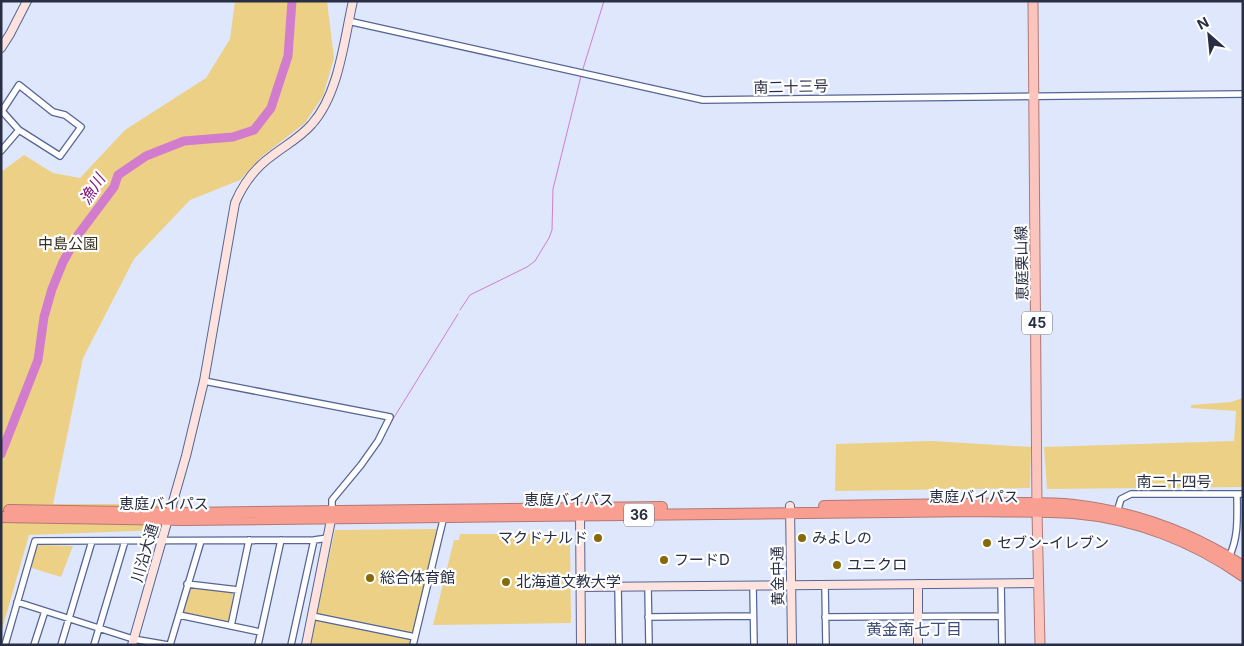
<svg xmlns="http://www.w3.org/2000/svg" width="1244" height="646" viewBox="0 0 1244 646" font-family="Inter,'Noto Sans JP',sans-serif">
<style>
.green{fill:#ecd085}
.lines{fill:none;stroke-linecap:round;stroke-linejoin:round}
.stream{stroke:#d27ccd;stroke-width:1}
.river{stroke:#d27ccd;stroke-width:9}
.street-casing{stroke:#556594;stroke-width:8}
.secondary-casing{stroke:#556594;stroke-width:10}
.primary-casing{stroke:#b07876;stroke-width:11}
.highway-casing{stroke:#b07876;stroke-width:12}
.street{stroke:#fff;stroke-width:5.5}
.secondary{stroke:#fde2de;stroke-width:8}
.primary{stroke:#fbc5bd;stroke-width:9}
.highway{stroke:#f99f91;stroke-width:10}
.poi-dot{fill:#876a07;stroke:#fff;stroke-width:2}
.labels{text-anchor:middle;stroke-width:4.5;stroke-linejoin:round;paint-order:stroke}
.shield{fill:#fff;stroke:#686d7c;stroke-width:1}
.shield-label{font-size:14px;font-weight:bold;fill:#282f44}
.street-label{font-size:15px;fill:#282f44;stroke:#fff}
.park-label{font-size:15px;fill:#39311c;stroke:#fff}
.poi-label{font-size:15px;fill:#282f44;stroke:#fff;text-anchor:start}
.water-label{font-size:16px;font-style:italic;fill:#7c1079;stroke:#fff}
.neighbourhood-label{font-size:16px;fill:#3f4e7b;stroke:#fff}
</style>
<rect width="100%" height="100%" fill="#dfe7fd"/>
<path class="green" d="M235 1H327L334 58 323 96 305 123 261 157 240 180 190 200 134 259 83 358 53 504H165L161 530 29 535 1 633V172L24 155 53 173 80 178 125 130 206 78 230 39Z
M1243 398V487L1047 489 1044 447 1234 441 1236 411 1191 408V405L1231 402Z
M931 441 1031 447 1030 488 835 491 836 444Z
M437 529 410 645H310L335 530Z
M460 534H562L563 542H570L571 623 433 625 454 540H459Z
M40 545 73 546 61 577 32 568 30 565 37 547Z
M192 588 231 592 233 594 229 620 225 622 185 613 183 610 189 589Z"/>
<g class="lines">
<path class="stream" d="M582 72 604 1
M460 310 470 295 527 267 535 261 549 238 552 230 553 189 581 76
M385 432 458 314"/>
<path class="river" d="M1 454 38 360 44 317 52 289 63 262 78 235 114 187 118 175 146 156 184 141 233 137 254 130 271 108 288 56 292 1"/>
<defs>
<path id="street" d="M348 21 703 100 1243 94
M1 111H2L19 130 60 156 81 127 65 115 53 112 19 85 2 111 1 112
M1 151 19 130
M204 381 390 417 378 441 361 465 332 500V511
M1117 512 1121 499 1131 494H1243
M1229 557C1239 537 1237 516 1237 494
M1001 583 1002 645
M187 584 238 590
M753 585 754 645
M825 585 826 645
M618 586 619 645
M648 586 649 645
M17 602 133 639 168 645
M179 615 260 632
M312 616 415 637
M648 617 753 616
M825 617 1001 616
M231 626 249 540
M5 645 35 541 314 540 328 538
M34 645 45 611
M61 645 92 541
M94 645 125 541
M170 645 201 541
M258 645 281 540
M291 645 314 540
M413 645 444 516"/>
<path id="secondary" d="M1 48 10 34 27 1
M790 506 792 645
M580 512 581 645
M918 584V645
M580 587 1039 583
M132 645 186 456 204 381 235 203C243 184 256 167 273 155 286 145 301 137 312 124 339 94 344 40 353 1
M306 645 332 515"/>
<path id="primary" d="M1033 1 1037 512 1040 645"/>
<path id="highway" d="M824 506C871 505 917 505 964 504 1000 504 1038 501 1074 505 1135 512 1192 533 1243 566
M9 510 184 513 662 507
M1 517 183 520 981 511C1011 512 1042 511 1073 513 1134 518 1193 541 1243 576"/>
</defs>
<use href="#street" class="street-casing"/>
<use href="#secondary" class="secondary-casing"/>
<use href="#primary" class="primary-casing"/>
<use href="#highway" class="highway-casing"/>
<use href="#street" class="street"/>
<use href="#secondary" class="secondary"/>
<use href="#primary" class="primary"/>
<use href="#highway" class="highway"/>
</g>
<g class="poi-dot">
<circle cx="598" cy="538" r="5"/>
<circle cx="802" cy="538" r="5"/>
<circle cx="987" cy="543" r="5"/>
<circle cx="664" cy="560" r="5"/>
<circle cx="837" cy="565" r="5"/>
<circle cx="370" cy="578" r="5"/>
<circle cx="506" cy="582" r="5"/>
</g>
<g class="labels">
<g class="shield">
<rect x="1022" y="311.5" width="30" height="23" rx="4"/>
<rect x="624" y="503.5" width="30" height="23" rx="4"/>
</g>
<g class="shield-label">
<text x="1037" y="328">45</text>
<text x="639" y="520">36</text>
</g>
<g class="street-label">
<text transform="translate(791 87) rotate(-1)" y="5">南二十三号</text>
<text transform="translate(1022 263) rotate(-91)" y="5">恵庭栗山線</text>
<text x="1174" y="487">南二十四号</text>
<text x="974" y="502">恵庭バイパス</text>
<text x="569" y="505">恵庭バイパス</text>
<text x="164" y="509">恵庭バイパス</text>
<text transform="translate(145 553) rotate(-74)" y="5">川沿大通</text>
<text transform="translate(778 576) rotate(-91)" y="5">黄金中通</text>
</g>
<g class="park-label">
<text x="68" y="249">中島公園</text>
</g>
<g class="poi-label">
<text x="588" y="543" text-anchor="end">マクドナルド</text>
<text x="812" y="543">みよしの</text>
<text x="997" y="548">セブン-イレブン</text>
<text x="674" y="565">フードD</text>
<text x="847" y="570">ユニクロ</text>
<text x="380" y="583">総合体育館</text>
<text x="516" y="587">北海道文教大学</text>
</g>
<g class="water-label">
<text transform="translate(92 189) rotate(-57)" y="6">漁川</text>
</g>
<g class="neighbourhood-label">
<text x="914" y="635">黄金南七丁目</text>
</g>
</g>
<rect width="1244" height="646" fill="none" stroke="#282f44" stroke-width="5"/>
<g transform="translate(1209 35) rotate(333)" stroke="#ffffff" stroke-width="4" paint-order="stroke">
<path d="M0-4L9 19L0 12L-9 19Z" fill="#282f44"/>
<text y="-8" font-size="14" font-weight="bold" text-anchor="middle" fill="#282f44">N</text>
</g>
</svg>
